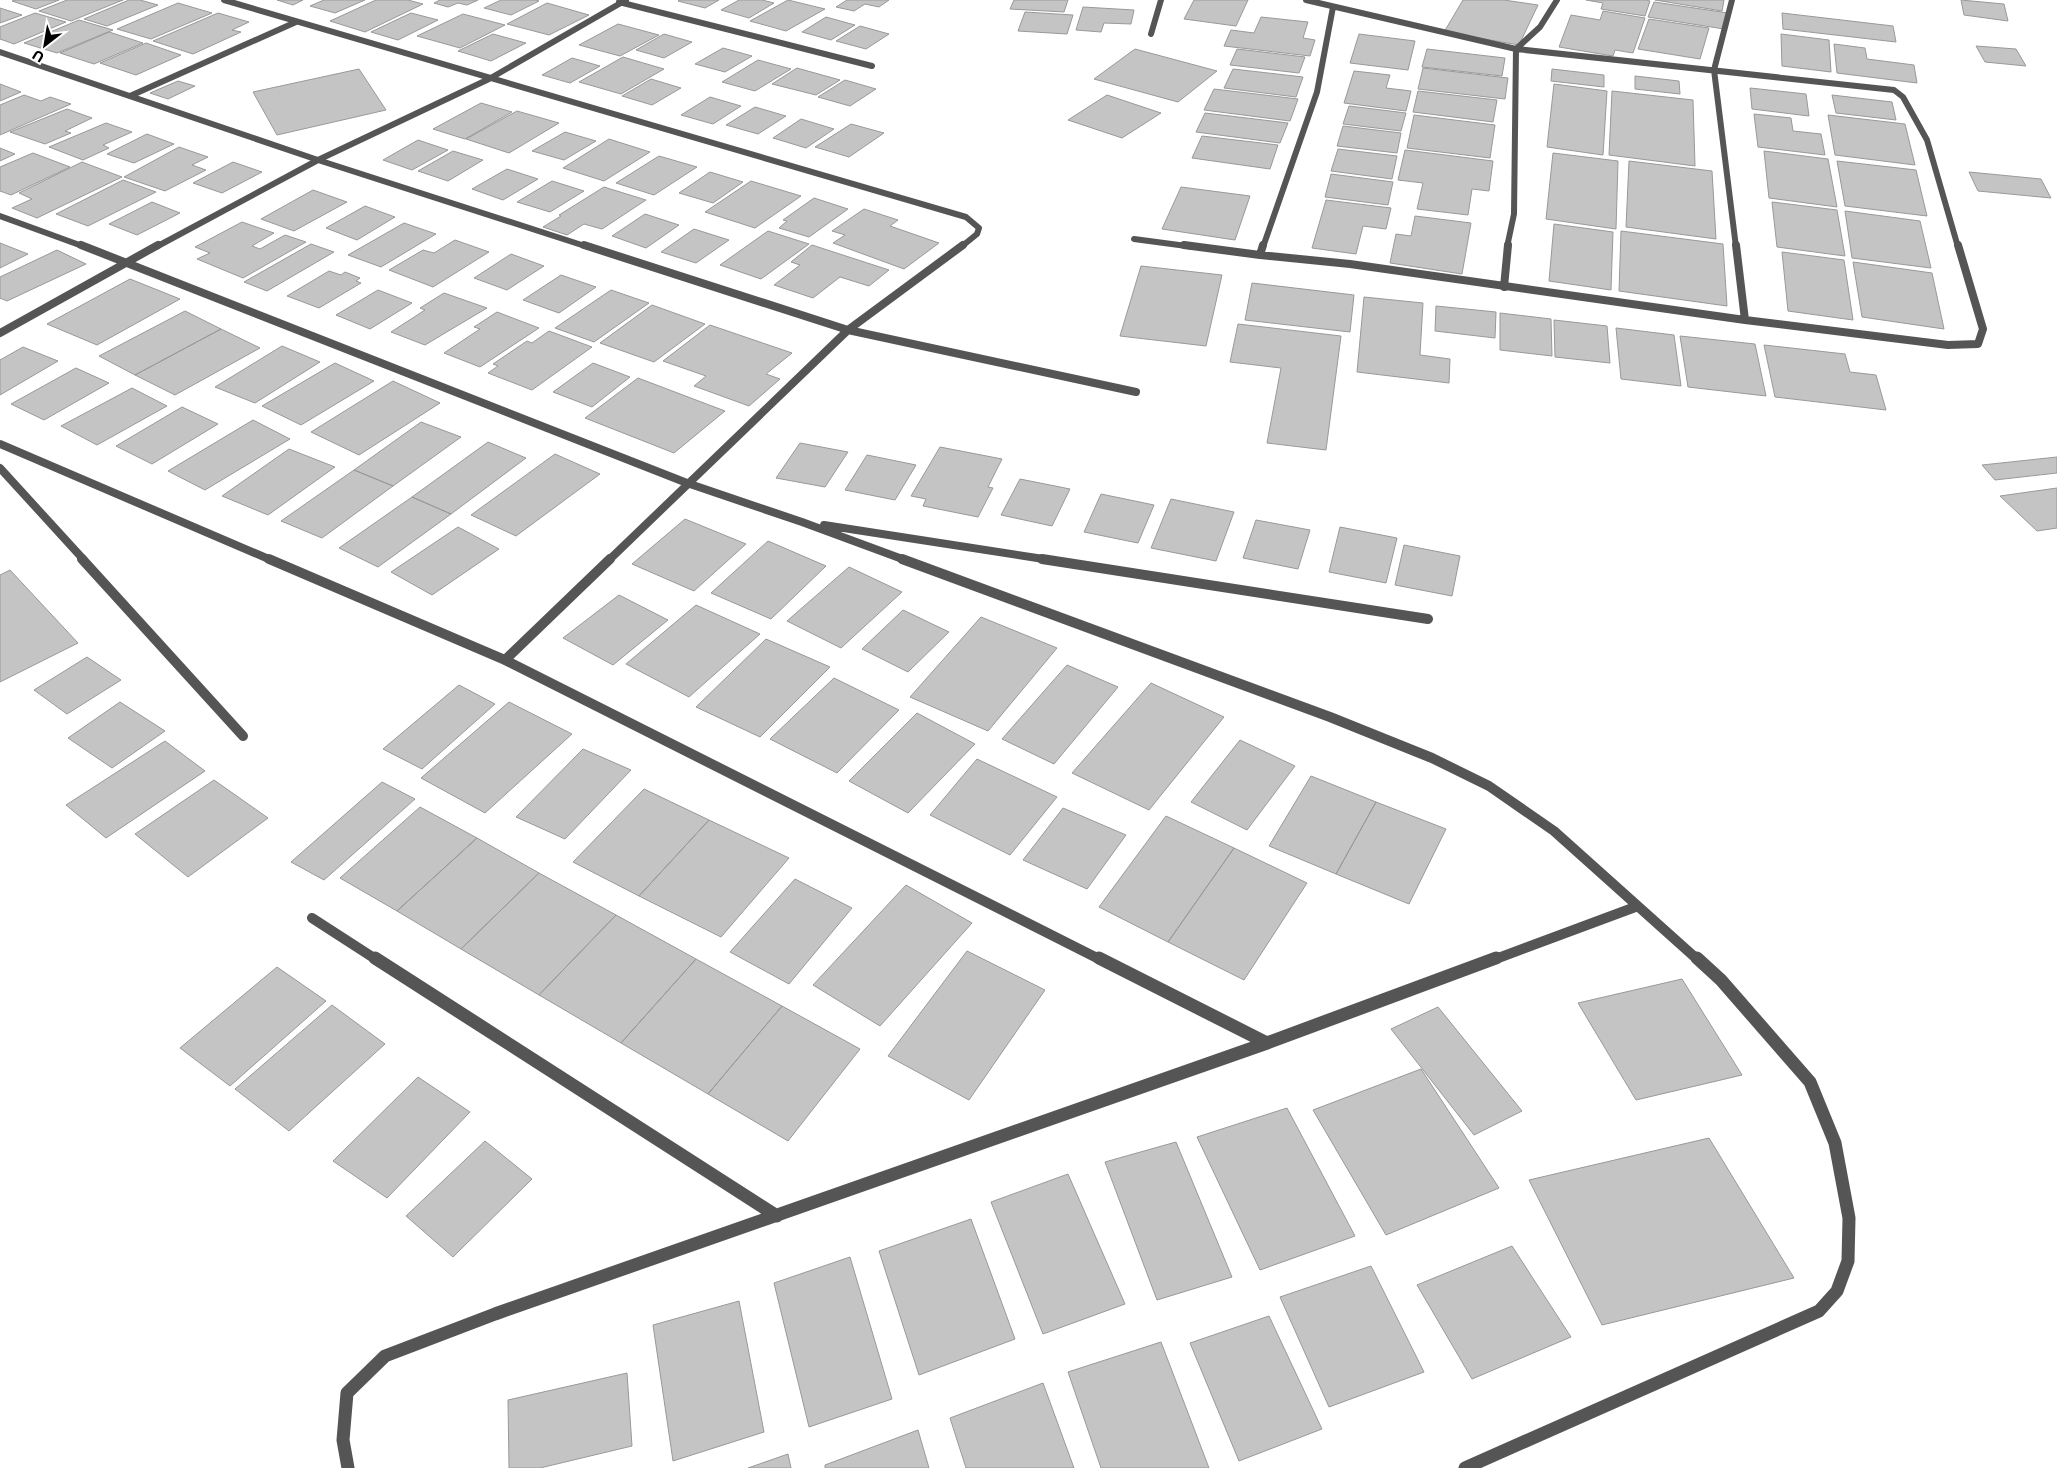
<svg xmlns="http://www.w3.org/2000/svg" width="2057" height="1468" viewBox="0 0 2057 1468" font-family="Montserrat,sans-serif">
<style>
.building{fill:#c4c4c4;stroke:#999}
.lines{fill:none;stroke-linecap:round;stroke-linejoin:round}
.street-far3{stroke:#555;stroke-width:6}
.street-far2{stroke:#555;stroke-width:8}
.street-far1{stroke:#555;stroke-width:10}
.street{stroke:#555;stroke-width:13}
</style>
<rect width="100%" height="100%" fill="#fff"/>
<path class="building" d="M16 0H59L36 9 12 1Z
M67 0H123L71 21 39 11Z
M129 0H140L158 5 107 26 84 19Z
M277 0H303L293 5Z
M324 0H365L335 13 310 6Z
M376 0H408L423 4 365 32 330 21Z
M440 0H478L467 5 458 3 448 7 434 3Z
M501 0H536L539 1 511 15 484 8Z
M679 0H719L705 8 678 1Z
M739 0H762L774 3 749 18 721 10Z
M788 0 825 9 786 31 750 21Z
M847 0H889L879 7 865 4 854 11 836 7Z
M1014 0H1068L1064 12 1010 9Z
M1194 0H1248L1236 26 1184 19Z
M1463 0H1504L1538 5 1519 45 1444 32Z
M1586 0H1646L1650 1 1645 16 1601 9 1603 3Z
M1655 0H1724L1722 11Z
M1961 0 2004 4 2008 21 1964 15Z
M1654 2 1728 13 1724 29 1648 17Z
M178 3 212 13 151 39 117 29Z
M547 3 589 15 549 35 507 24Z
M1083 7 1134 10 1131 24 1104 23 1101 32 1076 30Z
M0 8 22 15 0 23Z
M1603 11 1645 18 1633 53 1615 50 1613 56 1559 47 1571 15 1600 20Z
M1025 12 1073 15 1067 34 1018 31Z
M35 13 66 22 14 44 0 39V27Z
M218 13 249 22 232 30 241 32 193 54 153 41Z
M411 13 438 20 398 40 371 32Z
M1782 13 1893 26 1896 42 1783 29Z
M463 14 505 25 460 48 417 36Z
M826 17 855 25 831 40 802 32Z
M1261 17 1308 22 1303 38 1315 40 1310 56 1224 46 1231 30 1254 33Z
M1649 19 1709 28 1700 59 1638 49Z
M79 20 113 30 57 53 24 43Z
M618 24 659 35 620 56 579 45Z
M860 26 889 34 866 49 836 41Z
M109 32 143 43 94 64 60 53Z
M493 34 526 43 491 61 458 51Z
M664 34 692 42 664 58 636 50Z
M1359 34 1415 41 1408 70 1350 63Z
M1781 34 1829 40 1831 72 1782 66Z
M146 43 181 55 136 75 100 63Z
M1834 44 1865 48 1867 59 1914 65 1917 83 1837 73Z
M1976 46 2016 49 2026 66 1985 62Z
M723 48 752 56 725 72 695 64Z
M1135 49 1217 71 1178 102 1094 79Z
M1237 49 1305 57 1299 73 1230 65Z
M1427 49 1505 58 1502 76 1422 67Z
M623 57 664 69 621 94 579 82Z
M572 58 600 66 570 83 542 75Z
M758 60 791 69 755 91 722 82Z
M797 68 840 80 816 95 772 84Z
M1423 68 1508 78 1505 99 1418 89Z
M359 69 386 110 277 135 253 92Z
M1233 69 1303 77 1296 97 1224 88Z
M1552 69 1604 75V87L1551 81Z
M1354 71 1390 75 1386 88 1411 91 1406 111 1344 103Z
M1635 76 1679 81 1680 94 1635 89Z
M651 79 681 88 652 105 622 96Z
M845 80 876 89 850 106 818 97Z
M178 81 195 86 168 99 150 93Z
M0 84 21 92 0 101Z
M1554 84 1607 91 1603 155 1547 147Z
M1750 88 1806 94 1809 116 1752 109Z
M1214 89 1298 99 1290 121 1204 110Z
M1418 91 1497 100 1493 122 1413 112Z
M1612 91 1693 100 1695 166 1609 155Z
M24 95 41 101 50 97 71 104 0 135V105Z
M1107 95 1161 113 1122 138 1068 120Z
M1832 95 1892 102 1896 120 1836 113Z
M710 97 741 106 713 124 681 115Z
M481 103 512 112 465 139 433 129Z
M1349 106 1406 113 1401 131 1343 124Z
M755 107 786 116 758 134 726 125Z
M67 109 92 118 65 131 71 133 45 144 10 132Z
M517 111 559 123 509 153 466 139Z
M1205 113 1288 123 1280 143 1196 132Z
M1754 114 1791 118 1793 131 1821 134 1825 155 1758 147Z
M1414 115 1495 125 1490 158 1407 148Z
M1828 115 1905 124 1915 165 1835 155Z
M801 119 834 129 806 148 773 138Z
M106 123 132 132 103 145 109 148 83 160 49 147Z
M851 124 884 133 849 157 815 147Z
M1343 126 1401 133 1397 153 1337 146Z
M565 132 596 141 564 160 532 151Z
M147 134 174 144 134 163 107 154Z
M1202 136 1278 145 1270 169 1192 158Z
M609 139 650 152 604 181 563 168Z
M418 140 448 150 412 170 383 160Z
M179 147 208 157 192 165 206 170 165 191 124 177Z
M0 148 15 154 0 161Z
M1338 149 1397 156 1392 179 1331 171Z
M1405 150 1493 161 1489 191 1472 189 1468 215 1417 209 1423 183 1398 180Z
M453 151 483 160 448 181 418 171Z
M1764 151 1828 159 1837 207 1769 198Z
M33 153 70 167 11 195 0 191V167Z
M1553 153 1618 161 1616 229 1546 219Z
M659 156 697 167 654 195 616 183Z
M1629 161 1712 171 1716 239 1626 227Z
M1837 161 1916 170 1927 216 1845 206Z
M82 162 122 177 37 218 12 208 32 199 19 193Z
M233 162 262 172 222 193 193 183Z
M507 169 538 179 503 200 472 189Z
M710 172 743 182 713 203 679 193Z
M1969 172 2041 179 2051 198 1978 191Z
M1331 174 1393 182 1388 205 1325 197Z
M123 180 156 192 88 226 56 214Z
M552 181 584 191 550 212 517 202Z
M751 181 801 196 755 228 705 212Z
M604 187 646 200 602 229 584 224 567 235 543 227 561 216 559 215Z
M1181 187 1250 196 1235 240 1162 229Z
M313 190 347 202 294 231 261 219Z
M814 198 848 209 809 237 779 228 787 221 783 220Z
M1326 200 1391 208 1386 229 1363 226 1356 254 1312 248Z
M152 202 180 213 137 235 109 224Z
M1772 202 1837 210 1845 256 1777 247Z
M365 206 395 217 357 240 326 228Z
M864 209 898 220 890 226 939 243 904 269 833 243 845 235 832 231Z
M1845 211 1920 221 1931 268 1852 258Z
M645 214 679 225 646 248 612 236Z
M1415 216 1471 223 1462 274 1390 263 1396 234 1411 236Z
M242 222 274 233 252 246 260 249 285 235 306 242 243 278 197 259 210 253 195 247Z
M404 223 436 234 381 267 348 255Z
M1554 224 1613 232 1611 290 1549 281Z
M694 229 729 240 696 263 661 252Z
M768 231 809 244 761 279 720 265Z
M1621 231 1723 244 1727 306 1619 291Z
M455 240 489 252 433 287 389 270 423 250 434 253Z
M0 243 28 254 0 268Z
M311 244 334 252 267 291 244 282Z
M812 245 889 270 869 286 840 277 813 298 774 285 800 265 791 262Z
M57 250 86 264 7 301 0 298V277Z
M1782 252 1844 260 1853 320 1788 311Z
M511 254 544 266 507 290 474 278Z
M1853 262 1932 273 1944 329 1862 317Z
M1141 266 1222 275 1206 346 1120 336Z
M329 271 341 275 345 272 360 278 356 281 361 283 319 308 287 296Z
M561 275 596 287 559 313 523 300Z
M130 279 180 299 97 345 47 324Z
M1252 283 1354 295 1350 332 1245 320Z
M378 290 412 303 370 329 336 315Z
M611 290 649 303 594 342 555 328Z
M444 293 487 308 425 345 391 332 425 310 420 308Z
M1364 297 1423 303 1420 355 1450 359 1449 383 1357 372Z
M652 305 705 324 654 362 600 343Z
M1436 306 1496 312 1495 338 1435 331Z
M185 311 221 329 135 375 99 356Z
M497 312 539 328 480 367 444 353 480 329 474 327Z
M1500 313 1551 319 1552 356 1500 350Z
M1554 320 1607 326 1610 363 1555 357Z
M1238 324 1341 336 1326 450 1267 443 1281 368 1230 362Z
M710 325 792 353 766 374 780 379 749 406 694 386 706 376 663 361Z
M1616 328 1674 335 1681 386 1621 379Z
M221 329 260 348 175 395 135 375Z
M549 331 592 347 532 390 488 373 498 366 493 364 527 341 532 343Z
M1680 336 1755 344 1766 396 1688 387Z
M1764 345 1845 354 1850 372 1876 375 1886 410 1775 397Z
M282 346 320 362 255 403 215 387Z
M23 347 58 361 0 395V360Z
M335 363 374 381 301 425 262 406Z
M593 363 630 377 592 407 553 392Z
M76 368 109 383 44 420 11 404Z
M638 378 725 411 674 453 585 418Z
M393 381 440 403 359 455 311 432Z
M132 388 167 406 97 445 61 426Z
M182 407 218 424 152 464 116 446Z
M253 420 290 439 205 490 168 471Z
M421 422 461 437 393 486 354 470Z
M488 442 526 458 451 514 412 497Z
M800 443 848 452 825 487 776 478Z
M940 447 1002 459 988 487 993 488 978 517 923 506 926 499 911 496Z
M289 449 335 467 268 515 222 496Z
M555 454 600 474 516 536 471 515Z
M867 455 916 465 895 500 845 490Z
M2057 457V473L1995 480 1982 465Z
M354 470 393 486 322 538 281 521Z
M1020 479 1070 489 1052 526 1001 515Z
M2057 488V528L2037 531 2000 496Z
M1101 494 1154 505 1138 543 1084 532Z
M412 497 451 514 378 567 339 548Z
M1171 499 1234 512 1216 561 1151 548Z
M685 519 746 544 694 591 632 564Z
M1256 520 1310 530 1298 569 1243 558Z
M458 527 499 549 432 595 391 572Z
M1340 527 1397 538 1386 583 1329 572Z
M768 541 826 566 771 619 711 593Z
M1404 545 1460 556 1452 596 1395 585Z
M849 567 902 592 841 648 787 621Z
M10 570 78 643 0 682V575Z
M619 595 668 620 613 665 563 638Z
M696 605 760 634 689 697 626 664Z
M903 610 949 632 908 672 862 649Z
M981 617 1057 648 988 731 910 697Z
M766 639 830 667 760 737 696 707Z
M87 657 121 680 67 714 34 690Z
M1067 665 1118 687 1054 764 1002 739Z
M834 678 899 710 837 773 770 739Z
M1151 683 1224 717 1149 810 1072 773Z
M459 685 495 704 422 769 383 749Z
M120 702 165 731 112 768 68 738Z
M509 702 572 734 485 813 421 778Z
M917 713 975 744 908 813 849 781Z
M1240 740 1295 766 1247 830 1191 802Z
M165 741 205 771 106 838 66 805Z
M583 749 631 770 565 839 516 817Z
M977 759 1057 797 1010 855 930 815Z
M1311 776 1376 802 1336 874 1269 846Z
M214 780 268 818 188 877 135 834Z
M382 782 415 799 324 880 291 862Z
M644 789 709 820 639 896 573 862Z
M1376 802 1446 829 1409 904 1336 874Z
M420 807 477 838 397 911 340 878Z
M1063 808 1126 835 1087 889 1023 860Z
M1166 816 1234 848 1168 942 1099 907Z
M709 820 789 858 721 937 639 896Z
M477 838 539 873 461 949 397 911Z
M1234 848 1307 883 1244 980 1168 942Z
M539 873 616 915 539 995 461 949Z
M795 879 852 908 789 984 730 952Z
M906 885 972 923 880 1026 813 985Z
M616 915 696 959 621 1043 539 995Z
M967 951 1045 990 969 1100 888 1056Z
M696 959 782 1006 708 1094 621 1043Z
M277 967 326 1001 230 1086 180 1048Z
M1682 979 1742 1075 1636 1100 1578 1003Z
M332 1005 385 1044 289 1131 235 1089Z
M782 1006 860 1049 788 1141 708 1094Z
M1438 1007 1522 1111 1474 1135 1391 1029Z
M1421 1069 1499 1188 1386 1235 1313 1110Z
M418 1077 470 1112 387 1198 333 1161Z
M1287 1108 1355 1236 1260 1270 1197 1137Z
M1709 1138 1794 1278 1602 1325 1529 1180Z
M485 1141 532 1179 453 1257 406 1216Z
M1176 1142 1232 1277 1157 1300 1105 1162Z
M1068 1174 1125 1304 1043 1334 991 1202Z
M971 1219 1015 1339 919 1375 879 1251Z
M1512 1246 1571 1337 1472 1379 1417 1285Z
M850 1257 892 1399 809 1427 774 1283Z
M1371 1266 1424 1372 1329 1407 1280 1297Z
M739 1301 764 1432 673 1461 653 1325Z
M1269 1316 1322 1429 1239 1461 1190 1343Z
M1161 1342 1209 1468H1101L1068 1372Z
M627 1373 632 1446 540 1468H509L508 1400Z
M1043 1383 1074 1468H966L950 1418Z
M918 1430 929 1468H825V1465Z
M788 1454 791 1468H748Z"/>
<g class="lines">
<path class="street-far3" d="M224 0 966 217 979 228 977 234 961 247
M1306 0 1516 49 1894 90 1903 97 1927 140 1958 247
M1732 0 1714 70 1736 247
M619 2 872 66
M1151 34 1161 0
M0 52 318 160 588 247
M130 96 296 22
M0 216 85 247
M1134 239 1194 247
M156 247 318 160 489 79 626 0
M1263 247 1317 92 1333 7
M1507 247 1514 214 1516 49 1540 27 1557 0"/>
<path class="street-far2" d="M81 245 687 483 802 522 905 560
M584 245 848 330 1136 392
M1184 245 1260 255
M1263 245 1260 255 1350 264 1745 320 1948 345 1978 344 1983 329 1958 245
M1736 245 1745 320
M1504 287 1508 245
M0 333 158 245
M0 444 271 560
M0 468 84 560
M824 525 1050 560
M609 560 848 330 963 245"/>
<path class="street-far1" d="M82 559 243 736
M269 559 505 660 1101 960
M902 559 1330 717 1432 758 1489 786 1554 831 1698 960
M1042 559 1428 619
M505 660 610 559
M312 918 377 960
M1493 960 1638 906"/>
<path class="street" d="M375 958 777 1216
M1099 958 1267 1043
M348 1468 343 1440 347 1393 385 1356 495 1314 1267 1043 1496 958
M1465 1468 1819 1311 1837 1291 1848 1261 1849 1218 1835 1143 1810 1082 1721 980 1697 958"/>
</g>
<g transform="translate(45 45) rotate(211)" stroke="#ffffff" stroke-width="4" paint-order="stroke">
<path d="M0-4L9 19L0 12L-9 19Z" fill="#000000"/>
<text y="-8" font-size="14" font-weight="bold" text-anchor="middle" fill="#000000">U</text>
</g>
</svg>
